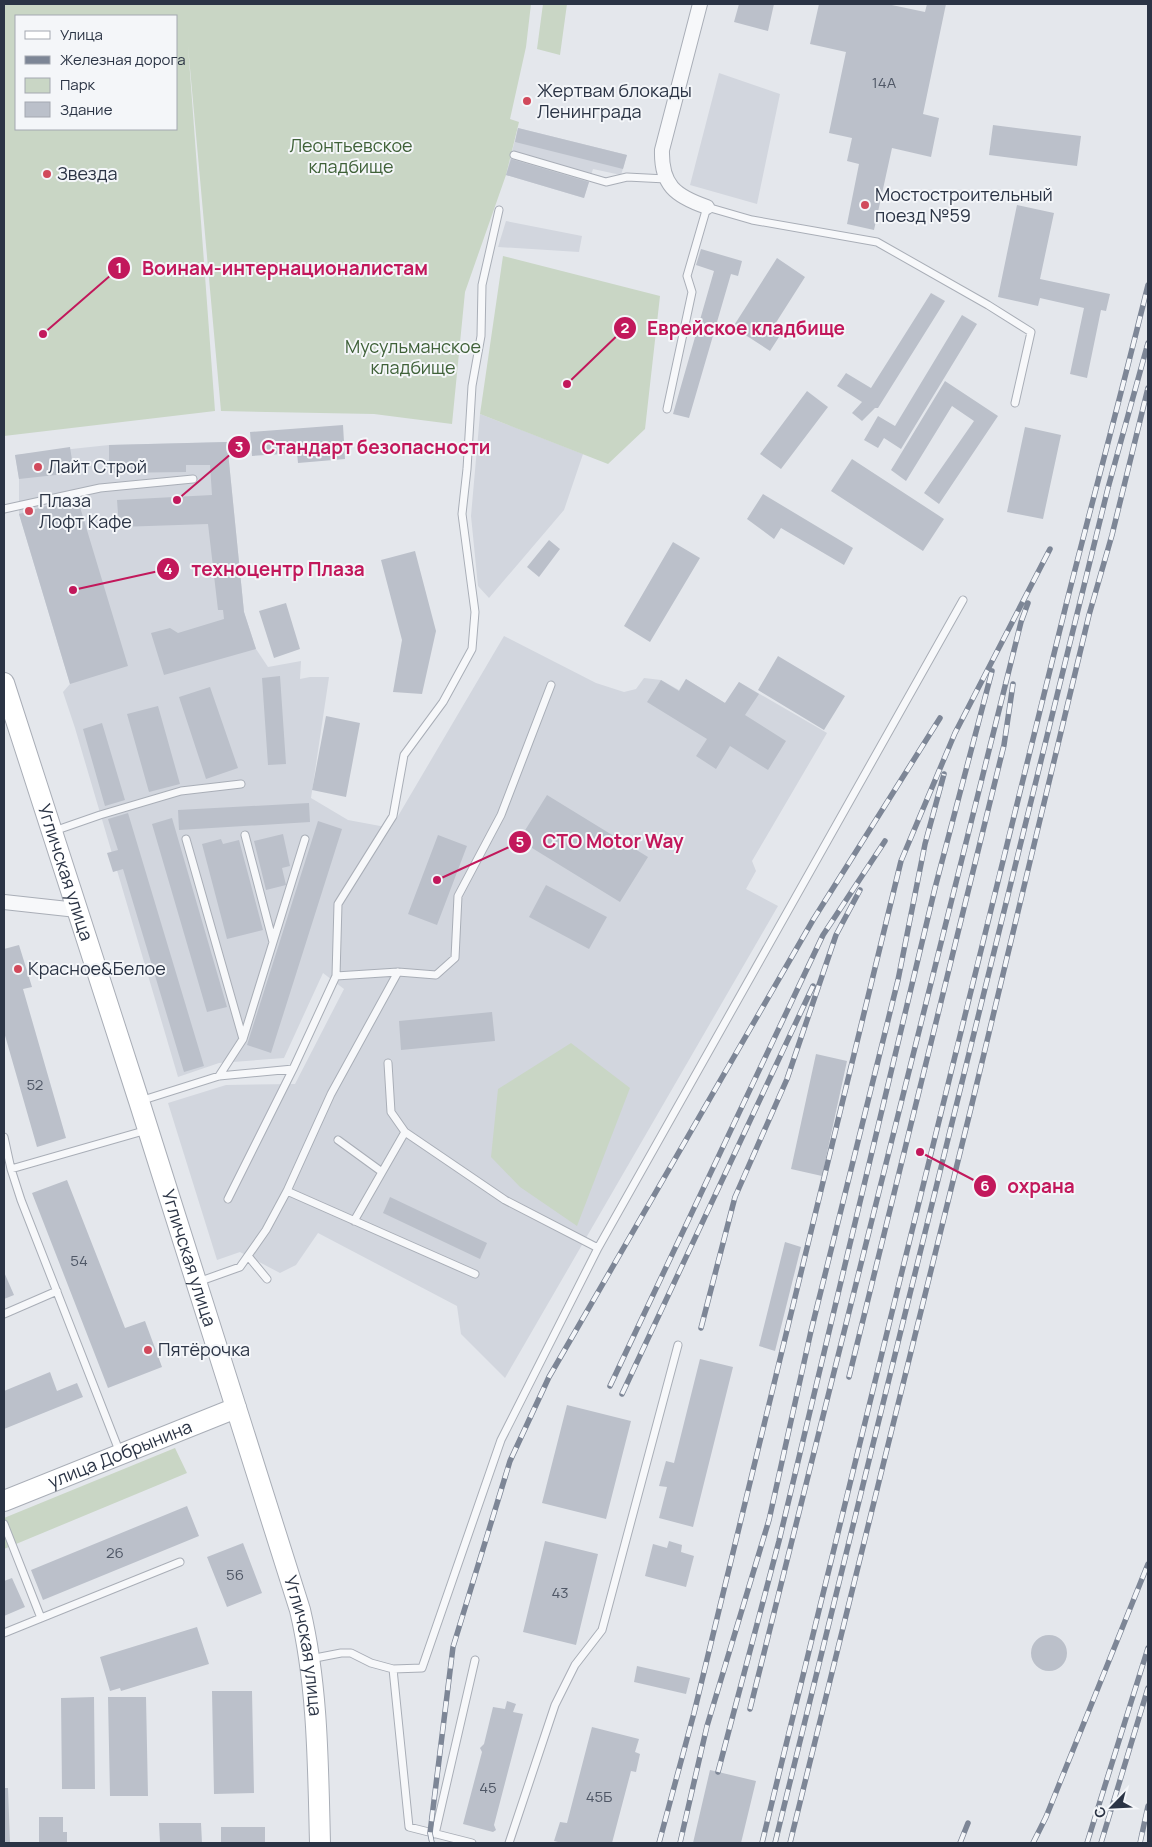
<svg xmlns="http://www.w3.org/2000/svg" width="1152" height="1847" viewBox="0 0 1152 1847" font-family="Manrope,sans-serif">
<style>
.built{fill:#d2d6de}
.green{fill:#c9d6c5;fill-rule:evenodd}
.building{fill:#bbc0ca}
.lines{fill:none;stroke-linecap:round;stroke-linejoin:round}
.lane-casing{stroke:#a9aeb7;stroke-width:9}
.street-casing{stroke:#a9aeb7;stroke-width:16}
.secondary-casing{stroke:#a9aeb7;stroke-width:22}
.lane{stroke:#f7f8fa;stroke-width:7}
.street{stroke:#f7f8fa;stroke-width:14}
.secondary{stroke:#fff;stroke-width:20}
.rail-casing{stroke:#7d8696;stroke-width:5.5}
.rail{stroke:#f4f6f9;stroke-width:4;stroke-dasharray:11;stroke-linecap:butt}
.poi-dot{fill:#d1495b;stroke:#f4f6f9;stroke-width:2}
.labels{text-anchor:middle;stroke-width:4;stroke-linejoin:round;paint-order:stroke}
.number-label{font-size:15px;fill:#4f5766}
.poi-label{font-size:18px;fill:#2b3445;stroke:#f4f6f9;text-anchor:start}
.park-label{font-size:18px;fill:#3f6138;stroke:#f4f6f9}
.street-label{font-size:18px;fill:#2b3445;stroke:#f4f6f9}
.leader{fill:none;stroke:#c2185b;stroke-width:2}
.callout-dot{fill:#c2185b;stroke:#f4f6f9;stroke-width:2}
.mark-label{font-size:15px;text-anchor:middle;font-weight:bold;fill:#fff}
.callout-label{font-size:19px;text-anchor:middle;font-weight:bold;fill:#c2185b;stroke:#f4f6f9;stroke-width:4;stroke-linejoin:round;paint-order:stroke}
</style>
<rect width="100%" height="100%" fill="#e4e7ec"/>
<path class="built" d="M719 73 780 94 757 204 690 185Z
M518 128 627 155 621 175 593 169 584 198 506 175Z
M506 221 582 236 579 252 498 247Z
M480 414 583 454 564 510 489 598 478 586 471 516Z
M227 442 244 612 256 649 268 667 301 661 300 679 310 677H329L311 798 348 820 391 828 504 636 596 683 624 692 636 689 644 678 661 680 679 690 686 679 725 703 739 682 827 733 752 861 756 871 746 889 778 906 505 1378 461 1334 457 1306 318 1233 296 1265 280 1273 240 1252 217 1260 168 1103 226 1085 295 1084 344 989 323 973 284 1058 219 1063 178 1077 75 728 63 692 70 684 19 514V479L15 455 109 445Z"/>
<path class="green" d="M4 4H531L526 47 510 119 519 122 506 175 465 292 452 424 374 414 221 411 188 46 215 411 4 436ZM16 16H176V129H16Z
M543 4H567L560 55 537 49Z
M503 256 660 296 645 429 608 464 480 414Z
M571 1043 630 1088 577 1226 520 1187 491 1157 498 1089Z
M175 1448 187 1473 4 1549V1518Z"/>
<path class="building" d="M739 4H774L768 31 734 22Z
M819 4H887L925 12 927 4H946L923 114 939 118 931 157 892 148 874 230 847 224 859 164 847 161 852 138 829 133 846 52 810 44Z
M993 125 1081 136 1077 166 989 155Z
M518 128 627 155 623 169 515 142Z
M511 159 589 182 584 198 506 175Z
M1017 205 1054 213 1040 279 1110 294 1106 311 1101 310 1087 378 1070 374 1084 308 1040 298 1038 306 998 297Z
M701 249 742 261 738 276 731 274 689 418 673 414 714 271 696 265Z
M777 258 805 277 770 332 779 337 770 351 733 327Z
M931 293 945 301 878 408H875L862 421 852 413 862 402 837 386 846 373 871 388Z
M962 315 977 324 901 449 884 438 878 448 864 440 878 416 895 426Z
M945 381 998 416 939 504 924 493 974 421 952 406 906 481 891 470Z
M807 391 828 407 781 469 760 454Z
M343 425 345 459 298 463 297 453 252 456 250 432Z
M1025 427 1061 435 1043 519 1007 512Z
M227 442 244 612 256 649 164 675 151 633 170 628 178 633 224 619 223 610H218L208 524 119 527 117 500 212 495 210 465H186V472L109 473V445Z
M70 447 74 473 19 479 15 455Z
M852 459 944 519 923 551 831 491Z
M763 494 853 548 844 565 781 528 774 539 747 519Z
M77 497 128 666 70 684 19 514Z
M549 540 560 549 539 577 527 567Z
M673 542 700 558 650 642 624 626Z
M415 551 436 631 422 694 393 692 402 640 381 560Z
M286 603 300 649 274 658 259 611Z
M778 656 845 696 824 730 758 690Z
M280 676 286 764 268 765 262 678Z
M686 679 725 703 739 682 759 694 745 715 786 741 768 770 730 746 716 769 696 756 707 739 647 702 661 680 679 691Z
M210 687 238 768 206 779 179 697Z
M158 706 180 784 149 792 127 714Z
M326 716 360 723 346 797 312 790Z
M102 723 125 800 105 806 83 729Z
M547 795 648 857 620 902 519 840Z
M309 803 310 822 179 830 178 810Z
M128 813 204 1066 184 1072 123 869 113 872 107 853 118 850 108 819Z
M172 818 227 1007 207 1012 152 824Z
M318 821 342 829 271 1053 247 1045Z
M283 834 290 866 282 868 286 885 266 890 254 841Z
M438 835 467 846 437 925 408 914Z
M221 839 223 844 239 840 263 930 227 939 202 844Z
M546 885 607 917 589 949 529 917Z
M19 945 32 987 23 989 66 1138 37 1147 4 1032V949Z
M492 1012 495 1041 401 1050 399 1021Z
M816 1054 847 1061 822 1176 791 1169Z
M919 1147 924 1149 921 1157 916 1155Z
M67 1180 125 1328 145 1321 162 1367 108 1388 32 1193Z
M390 1197 487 1243 480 1259 383 1213Z
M785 1242 801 1247 775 1351 759 1346Z
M4 1272 14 1295 4 1299Z
M700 1359 733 1367 693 1527 659 1518 667 1487 659 1486 666 1461 674 1463Z
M50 1372 57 1391 77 1383 83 1397 4 1429V1391Z
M567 1405 631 1421 606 1519 542 1503Z
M187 1506 199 1536 43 1600 31 1570Z
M545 1541 598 1554 576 1645 523 1632Z
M669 1541 682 1545 681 1552 694 1556 686 1587 645 1576 653 1544 667 1548Z
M243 1543 262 1593 227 1607 207 1557Z
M12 1578 25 1607 4 1616V1581Z
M197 1627 209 1664 121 1691 120 1688 110 1691 100 1657Z
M1031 1653a18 18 0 1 1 36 0a18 18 0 1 1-36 0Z
M637 1666 690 1678 686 1694 634 1682Z
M212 1691H252L254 1793 214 1794Z
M94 1697 95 1789H62L61 1698Z
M108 1697H146L148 1796H110Z
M507 1701 516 1704 513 1712 523 1714 494 1825 496 1830 493 1832 463 1824 482 1752 480 1748 484 1744 493 1707 505 1709Z
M592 1727 639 1739 635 1752 640 1754 636 1772 631 1771 612 1843H562L554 1841 560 1822 567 1823Z
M710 1770 756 1781 741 1843H693Z
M4 1788H8L10 1843H4Z
M39 1817H63V1832H67V1843H39Z
M159 1823H201L202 1843H160Z
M221 1827H265V1843H221Z"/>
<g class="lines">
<defs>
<path id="lane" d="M514 155 606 182 627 177 666 179
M667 409 692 292 687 276 707 207 752 220 877 242 988 305 1031 332 1015 403
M4 509 100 488 193 479
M54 831 100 815 181 791 241 784
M245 835 273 942
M186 839 243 1039
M336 976 338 904 393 816 404 755 443 702 472 649 475 612 462 514 467 469 472 386 481 336 482 285 499 210
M388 1063 391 1112 405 1132
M219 1076 243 1039 305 839
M140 1101 219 1076 293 1069 336 976 398 972 436 975 455 958 458 896 501 815 551 685
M4 1137 11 1169 21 1200 120 1453
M338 1140 382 1172
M11 1169 147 1130
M287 1191 475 1274
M228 1199 293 1069
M354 1221 405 1132 505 1200 598 1248
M248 1256 267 1279
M198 1282 240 1267 266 1230 287 1191 331 1094 398 972
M4 1314 57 1291
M4 1524 41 1618
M4 1633 180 1562
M310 1659 341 1653H351L371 1663 393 1669 422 1668 501 1440 598 1248 963 600
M393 1669 409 1827 472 1843
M435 1834 475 1660
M509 1843 555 1705 575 1665 602 1630 678 1345"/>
<path id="street" d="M700 4 662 150C661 185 675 196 707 207
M4 902 77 910"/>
<g id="secondary">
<path id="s1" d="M4 683 139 1101 300 1610C318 1686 318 1766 320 1843"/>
<path id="s2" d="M4 1501 236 1408"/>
</g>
</defs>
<use href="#lane" class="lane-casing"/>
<use href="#street" class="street-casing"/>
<use href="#secondary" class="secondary-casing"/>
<use href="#lane" class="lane"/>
<use href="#street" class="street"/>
<use href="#secondary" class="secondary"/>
<defs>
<path id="rail" d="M701 1328 735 1197 787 1079 836 935 860 890
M849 1377 1004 745 1013 684
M610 1386 823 935 885 841
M622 1394 813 986
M750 1709 1021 622 1028 603
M718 1772 779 1541 935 888 992 671
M432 1843 430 1833 453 1647 510 1461 549 1377 813 920 940 718
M659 1843 694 1713 901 861 955 733 1050 549
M680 1843 707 1726 769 1520 811 1331 898 980 925 844 944 774
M762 1843C863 1430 964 1018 1066 605 1093 498 1122 392 1148 285
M775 1843 1108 488 1148 343
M790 1843 971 1108 1089 615 1112 535 1148 388
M960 1843 968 1823
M1033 1843 1046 1817 1148 1564
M1087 1843 1148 1648
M1101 1843 1148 1688
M1140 1843 1148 1806"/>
</defs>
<use href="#rail" class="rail-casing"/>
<use href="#rail" class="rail"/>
</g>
<g class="poi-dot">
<circle cx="527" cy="101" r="5"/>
<circle cx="47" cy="174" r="5"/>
<circle cx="865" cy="205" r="5"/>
<circle cx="38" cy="467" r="5"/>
<circle cx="29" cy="511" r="5"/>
<circle cx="18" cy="969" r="5"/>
<circle cx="148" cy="1350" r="5"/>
</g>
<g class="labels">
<g class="number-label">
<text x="884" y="88">14А</text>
<text x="35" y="1090">52</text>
<text x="79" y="1266">54</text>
<text x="115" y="1558">26</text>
<text x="235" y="1580">56</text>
<text x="560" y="1598">43</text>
<text x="488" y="1793">45</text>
<text x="599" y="1802">45Б</text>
</g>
<g class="poi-label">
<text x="537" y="97">Жертвам блокады<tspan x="537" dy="21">Ленинграда</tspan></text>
<text x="57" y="180">Звезда</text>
<text x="875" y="201">Мостостроительный<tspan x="875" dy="21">поезд №59</tspan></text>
<text x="48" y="473">Лайт Строй</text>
<text x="39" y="507">Плаза<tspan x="39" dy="21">Лофт Кафе</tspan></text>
<text x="28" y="975">Красное&amp;Белое</text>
<text x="158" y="1356">Пятёрочка</text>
</g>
<g class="park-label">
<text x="351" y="152">Леонтьевское<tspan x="351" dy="21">кладбище</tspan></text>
<text x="413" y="353">Мусульманское<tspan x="413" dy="21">кладбище</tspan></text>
</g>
<g class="street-label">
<text dy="6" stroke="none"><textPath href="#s1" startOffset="199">Угличская улица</textPath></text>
<text dy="6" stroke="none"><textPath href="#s1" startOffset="604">Угличская улица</textPath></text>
<text dy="6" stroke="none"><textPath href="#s2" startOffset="125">улица Добрынина</textPath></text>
<text dy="6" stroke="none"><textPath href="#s1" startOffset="1009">Угличская улица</textPath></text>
</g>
</g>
<path class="leader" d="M43 334L119 268M567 384L625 328M177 500L239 447M73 590L168 569M437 880L520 842M920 1152L985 1186"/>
<g class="callout-dot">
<circle cx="43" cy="334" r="5"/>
<circle cx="567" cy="384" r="5"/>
<circle cx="177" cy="500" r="5"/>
<circle cx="73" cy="590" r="5"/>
<circle cx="437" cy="880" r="5"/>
<circle cx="920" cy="1152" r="5"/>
<circle cx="119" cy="268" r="12"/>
<circle cx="625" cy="328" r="12"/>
<circle cx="239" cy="447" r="12"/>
<circle cx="168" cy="569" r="12"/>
<circle cx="520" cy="842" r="12"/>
<circle cx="985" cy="1186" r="12"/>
</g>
<g class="mark-label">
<text x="119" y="273">1</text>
<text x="625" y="333">2</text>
<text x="239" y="452">3</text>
<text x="168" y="574">4</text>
<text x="520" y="847">5</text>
<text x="985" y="1191">6</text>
</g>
<g class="callout-label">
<text x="285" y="275">Воинам-интернационалистам</text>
<text x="746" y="335">Еврейское кладбище</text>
<text x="376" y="454">Стандарт безопасности</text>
<text x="278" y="576">техноцентр Плаза</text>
<text x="613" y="848">СТО Motor Way</text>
<text x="1041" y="1193">охрана</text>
</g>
<rect width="1152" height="1847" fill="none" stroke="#2b3445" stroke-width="10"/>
<rect x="15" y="15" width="162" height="115" fill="#f4f6f9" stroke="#a4a8b1"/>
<rect x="25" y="31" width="25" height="8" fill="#ffffff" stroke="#a4a8b1"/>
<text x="60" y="40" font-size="15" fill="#2b3445">Улица</text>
<rect x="25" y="56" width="25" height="8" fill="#7d8696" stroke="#a4a8b1"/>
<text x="60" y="65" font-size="15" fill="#2b3445">Железная дорога</text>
<rect x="25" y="78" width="25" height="15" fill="#c9d6c5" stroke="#a4a8b1"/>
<text x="60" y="90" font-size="15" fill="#2b3445">Парк</text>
<rect x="25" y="102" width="25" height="15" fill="#bbc0ca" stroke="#a4a8b1"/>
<text x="60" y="115" font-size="15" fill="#2b3445">Здание</text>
<g transform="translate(1112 1807) rotate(246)" stroke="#f4f6f9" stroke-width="4" paint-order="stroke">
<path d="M0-4L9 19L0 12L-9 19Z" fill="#2b3445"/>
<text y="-8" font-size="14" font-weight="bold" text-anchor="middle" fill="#2b3445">С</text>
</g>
</svg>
